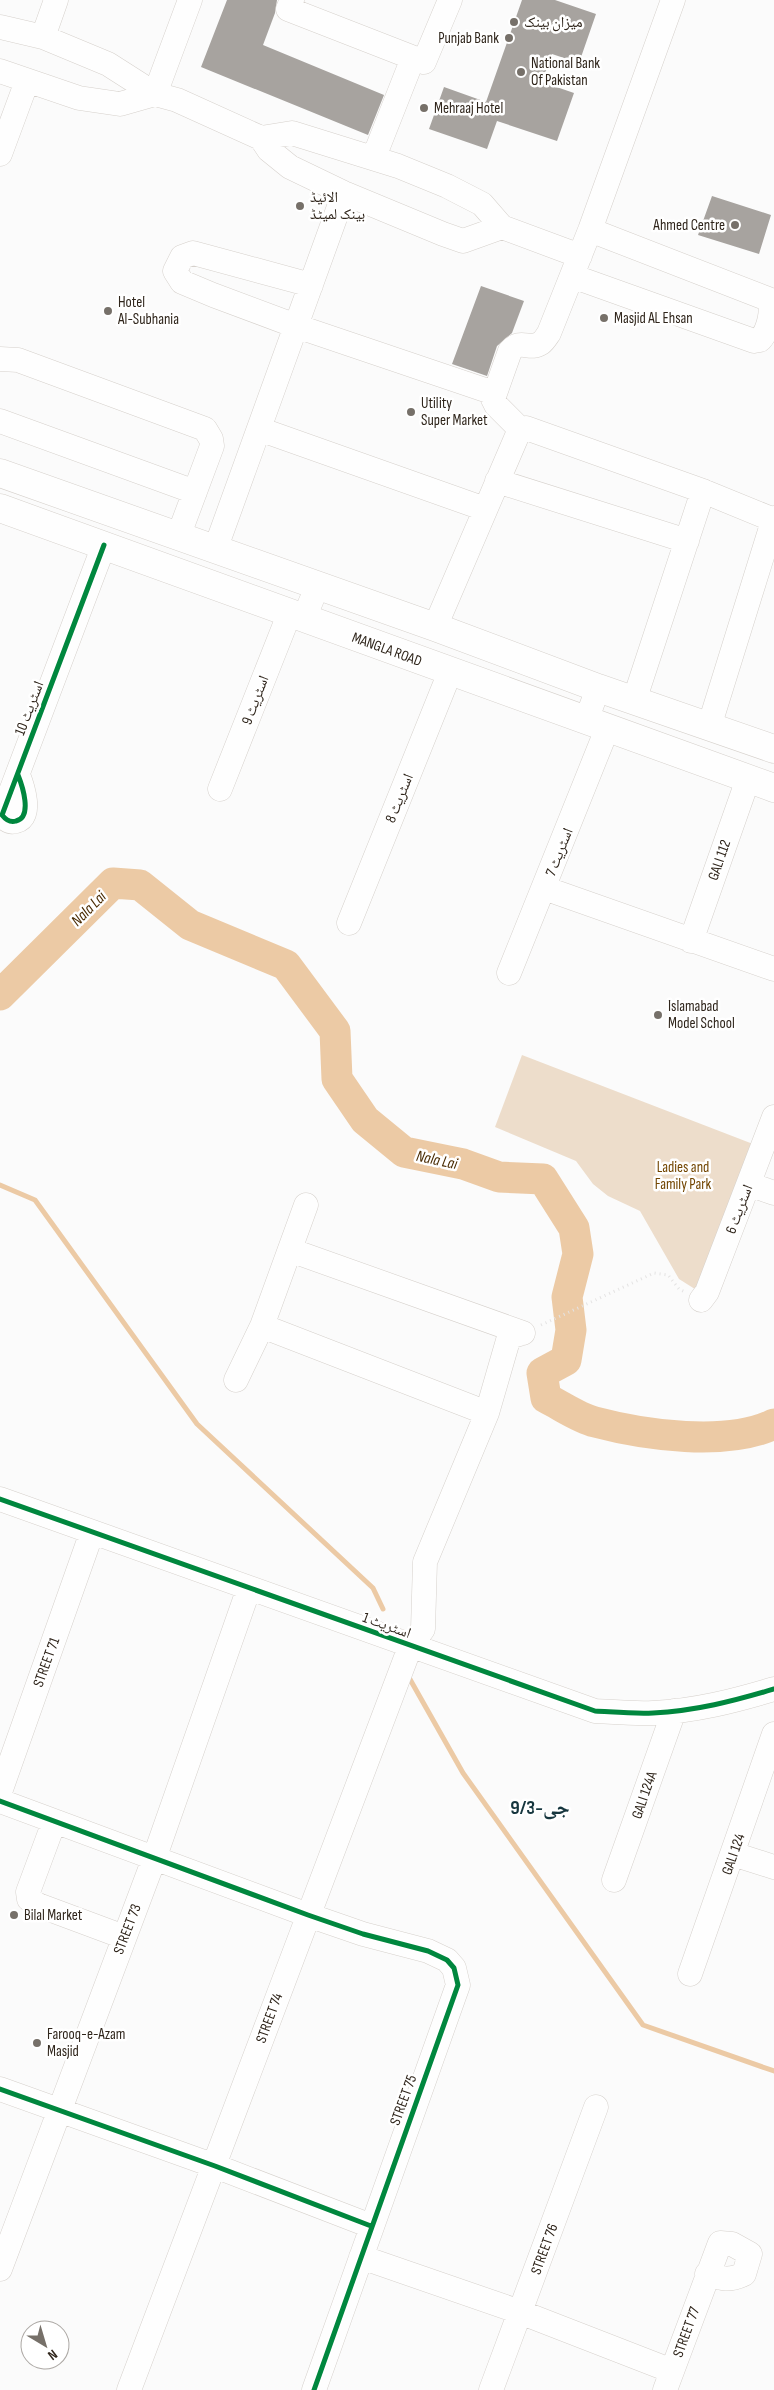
<svg xmlns="http://www.w3.org/2000/svg" width="774" height="2390" viewBox="0 0 774 2390" font-family="'Sofia Sans Condensed','Noto Naskh Arabic',sans-serif">
<style>
.park{fill:#edddcb}
.lines{fill:none;stroke-linecap:round;stroke-linejoin:round}
.stream{stroke:#eccaa5;stroke-width:5}
.river{stroke:#eccaa5;stroke-width:31}
.building{fill:#a7a39f}
.minor-casing{stroke:#d6d1cc;stroke-width:25}
.major-casing{stroke:#d6d1cc;stroke-width:29}
.path{stroke:#e4e3e3;stroke-width:3;stroke-dasharray:1 4;stroke-linecap:butt}
.minor{stroke:#fefefe;stroke-width:24}
.major{stroke:#fefefe;stroke-width:28}
.cycleway-casing{stroke:#fff;stroke-width:8}
.cycleway{stroke:#00873e;stroke-width:5}
.poi-dot{fill:#767069;stroke:#fff;stroke-width:2}
.labels{text-anchor:middle;stroke-width:5;stroke-linejoin:round;paint-order:stroke}
.poi-label{font-size:15px;fill:#2f251b;stroke:#fff;text-anchor:start}
.street-label{font-size:15px;fill:#2f251b;stroke:#fff}
.park-label{font-size:15px;fill:#724500;stroke:#fff}
.water-label{font-size:16px;font-style:italic;fill:#492a00;stroke:#fff}
.district-label{font-size:20px;font-weight:bold;fill:#16363e;stroke:#fff}
</style>
<rect width="100%" height="100%" fill="#fbfbfb"/>
<path class="park" d="M522 1055 753 1144 698 1291 679 1279 640 1211 608 1196 593 1184 576 1161 495 1127Z"/>
<g class="lines">
<path class="stream" d="M0 1185 35 1200 197 1424 373 1588 383 1609
M407 1674 463 1773 643 2025 774 2071"/>
<path class="river" d="M0 995 113 883 140 885 190 925 286 965 335 1031 337 1079 365 1120 404 1152 463 1164 499 1177 543 1179 574 1228 578 1254 567 1297 571 1330 566 1360 542 1373 546 1398C562 1406 579 1418 595 1422 644 1435 727 1447 774 1424"/>
</g>
<path class="building" d="M227 0H277L275 13 263 45 384 95 368 135 201 67Z
M522 0H555L596 14 579 63 552 54 542 82 574 93 557 141 497 121 487 149 429 129 444 87 486 102Z
M712 196 771 215 759 254 698 235Z
M481 286 524 301 512 333 497 346 487 376 452 364Z"/>
<g class="lines">
<defs>
<path id="minor" d="M292 0 288 9 424 62 450 0
M673 0 590 230 549 333C547 336 544 341 541 343 529 351 521 338 510 351L493 399 496 405 520 429 526 428 703 491 774 520
M0 27 43 37 108 64 155 94 177 100 261 138 292 133 398 166 447 186 482 204 502 227 580 256
M43 37 56 0
M0 71 79 98 120 104 155 94
M155 94 190 0
M261 138 269 150 290 167 344 193 443 234 463 241 502 227
M0 154 27 81
M374 157 413 58
M572 276 754 341 760 340C769 330 774 308 768 299L590 230
M311 285 193 253 182 257 175 271 182 282 213 295 296 326 494 393
M0 359 18 360 205 429 211 439 212 446 178 537
M0 421 195 492
M259 429 485 509
M497 481 687 541
M215 550 344 193
M304 618 317 587
M435 627 520 429
M634 701 703 491
M586 721 598 688
M709 727 774 518
M18 775C22 785 33 817 16 821 10 823 6 820 2 815L104 545
M220 789 290 612
M544 888 774 969
M349 923 450 672
M691 941 748 779
M509 973 607 729
M749 1184 774 1193
M290 1250 523 1333
M701 1300 707 1292 774 1117
M262 1326 487 1413
M236 1380 262 1326 306 1205
M0 1499 595 1711C614 1712 634 1714 653 1713 695 1711 734 1701 774 1689
M0 1792 92 1532
M0 1801 308 1915 363 1934 428 1951 447 1960 454 1968 458 1985 314 2390
M54 1822 28 1892 29 1899 38 1905 124 1937
M733 1854 774 1867
M614 1880 674 1711
M690 1974 774 1734
M0 2089 215 2166 371 2226
M361 2257 520 2312 672 2371
M0 2269 154 1859 249 1588
M129 2390 410 1647 423 1629 425 1562 487 1413 509 1337 523 1333
M491 2390 596 2107
M665 2390 720 2243 732 2244 750 2254 744 2274C730 2281 722 2279 707 2274"/>
<path id="major" d="M0 473 435 627 598 688 774 749
M0 508 774 788"/>
</defs>
<use href="#minor" class="minor-casing"/>
<use href="#major" class="major-casing"/>
<path class="path" d="M541 1325 654 1273 668 1275 679 1289 685 1292"/>
<use href="#minor" class="minor"/>
<use href="#major" class="major"/>
<defs>
<path id="cycleway" d="M18 775C22 785 33 817 16 821 10 823 6 820 2 815L104 545
M0 1499 595 1711C614 1712 634 1714 653 1713 695 1711 734 1701 774 1689
M0 1801 308 1915 363 1934 428 1951 447 1960 454 1968 458 1985 314 2390
M0 2089 215 2166 371 2226"/>
</defs>
<use href="#cycleway" class="cycleway-casing"/>
<use href="#cycleway" class="cycleway"/>
</g>
<g class="poi-dot">
<circle cx="514" cy="22" r="5"/>
<circle cx="509" cy="38" r="5"/>
<circle cx="521" cy="72" r="5"/>
<circle cx="424" cy="108" r="5"/>
<circle cx="300" cy="206" r="5"/>
<circle cx="735" cy="225" r="5"/>
<circle cx="108" cy="311" r="5"/>
<circle cx="604" cy="318" r="5"/>
<circle cx="411" cy="412" r="5"/>
<circle cx="658" cy="1015" r="5"/>
<circle cx="14" cy="1915" r="5"/>
<circle cx="37" cy="2043" r="5"/>
</g>
<g class="labels">
<g class="poi-label">
<text x="524" y="27">میزان بینک</text>
<text x="499" y="43" text-anchor="end">Punjab Bank</text>
<text x="531" y="68">National Bank<tspan x="531" dy="17">Of Pakistan</tspan></text>
<text x="434" y="113">Mehraaj Hotel</text>
<text x="310" y="202">الائیڈ<tspan x="310" dy="17">بینک لمیٹڈ</tspan></text>
<text x="725" y="230" text-anchor="end">Ahmed Centre</text>
<text x="118" y="307">Hotel<tspan x="118" dy="17">Al-Subhania</tspan></text>
<text x="614" y="323">Masjid AL Ehsan</text>
<text x="421" y="408">Utility<tspan x="421" dy="17">Super Market</tspan></text>
<text x="668" y="1011">Islamabad<tspan x="668" dy="17">Model School</tspan></text>
<text x="24" y="1920">Bilal Market</text>
<text x="47" y="2039">Farooq-e-Azam<tspan x="47" dy="17">Masjid</tspan></text>
</g>
<g class="street-label">
<text transform="translate(387 649) rotate(20)" y="5">MANGLA ROAD</text>
<text transform="translate(255 700) rotate(-69)" y="5">اسٹریٹ 9</text>
<text transform="translate(29 708) rotate(-69)" y="5">اسٹریٹ 10</text>
<text transform="translate(399 798) rotate(-68)" y="5">اسٹریٹ 8</text>
<text transform="translate(559 852) rotate(-68)" y="5">اسٹریٹ 7</text>
<text transform="translate(719 860) rotate(-71)" y="5">GALI 112</text>
<text transform="translate(739 1209) rotate(-69)" y="5">اسٹریٹ 6</text>
<text transform="translate(387 1625) rotate(20)" y="5">اسٹریٹ 1</text>
<text transform="translate(46 1662) rotate(-70)" y="5">STREET 71</text>
<text transform="translate(644 1795) rotate(-71)" y="5">GALI 124A</text>
<text transform="translate(733 1854) rotate(-71)" y="5">GALI 124</text>
<text transform="translate(127 1929) rotate(-69)" y="5">STREET 73</text>
<text transform="translate(269 2018) rotate(-70)" y="5">STREET 74</text>
<text transform="translate(403 2100) rotate(-70)" y="5">STREET 75</text>
<text transform="translate(544 2249) rotate(-70)" y="5">STREET 76</text>
<text transform="translate(686 2332) rotate(-70)" y="5">STREET 77</text>
</g>
<g class="park-label">
<text x="683" y="1172">Ladies and<tspan x="683" dy="17">Family Park</tspan></text>
</g>
<g class="water-label">
<text transform="translate(88 908) rotate(-45)" y="6">Nala Lai</text>
<text transform="translate(437 1159) rotate(12)" y="6">Nala Lai</text>
</g>
<g class="district-label">
<text x="540" y="1814">جی-9/3</text>
</g>
</g>
<g transform="translate(45 2345) rotate(142)"><circle r="24" fill="#ffffff" stroke="#aca8a4"/>
<path d="M0-4L9 19L0 12L-9 19Z" fill="#767069"/>
<text y="-8" font-size="14" font-weight="bold" text-anchor="middle" fill="#2f251b">N</text>
</g>
</svg>
